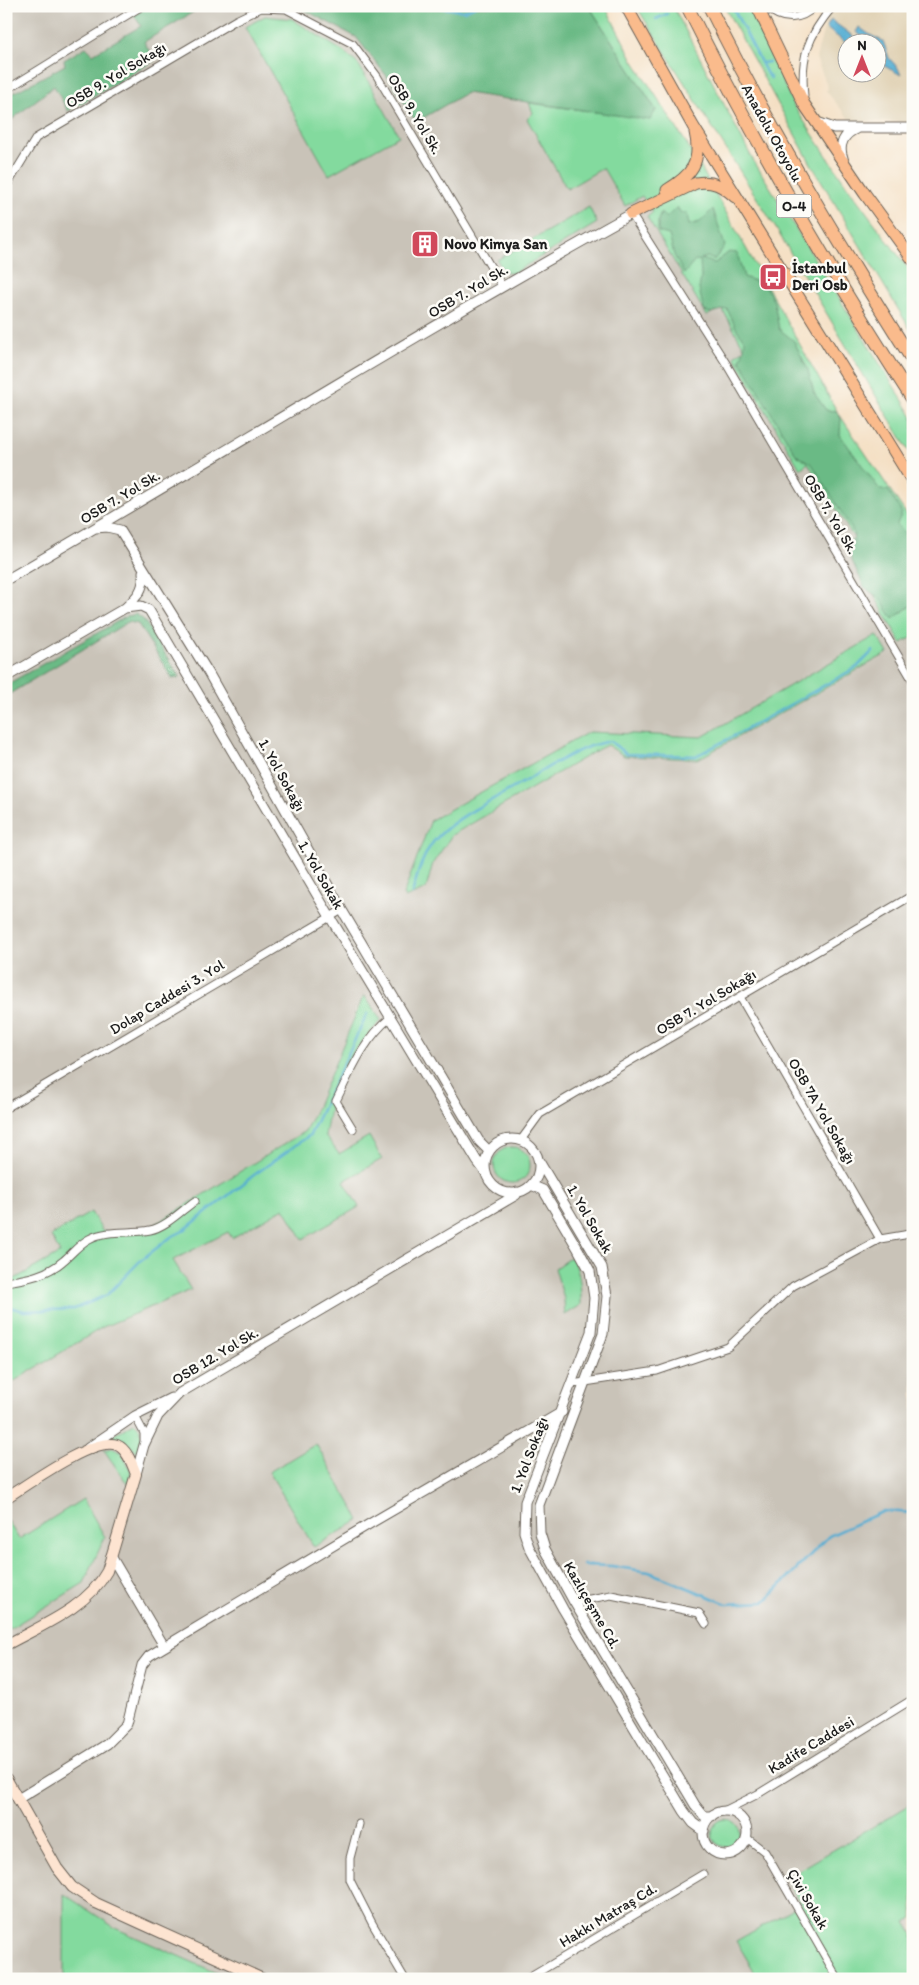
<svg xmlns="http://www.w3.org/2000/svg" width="919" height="1985" viewBox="0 0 919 1985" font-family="Itim,sans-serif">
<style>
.built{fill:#e0d1b4;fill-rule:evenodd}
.industrial{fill:#c9c3b8}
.green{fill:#83da9e;stroke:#507b5d}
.forest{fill:#6aba85;stroke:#436b50}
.water{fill:#54add2;stroke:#386477}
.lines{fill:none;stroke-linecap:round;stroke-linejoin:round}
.stream{stroke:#54add2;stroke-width:2.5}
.minor-casing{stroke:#686056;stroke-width:9}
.tertiary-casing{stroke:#686056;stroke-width:11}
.secondary-casing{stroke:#686056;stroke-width:12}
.primary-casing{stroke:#686056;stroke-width:13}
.motorway-casing{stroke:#686056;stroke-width:14}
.minor{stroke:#fff;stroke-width:7}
.tertiary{stroke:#fff;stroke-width:9}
.secondary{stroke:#fde4d1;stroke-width:10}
.primary{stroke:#fabb8c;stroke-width:11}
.motorway{stroke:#fabb8c;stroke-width:12}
.labels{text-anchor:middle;stroke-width:5;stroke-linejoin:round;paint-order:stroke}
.shield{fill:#fdfcf7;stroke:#605f5e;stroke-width:1}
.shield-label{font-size:14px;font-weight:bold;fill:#1c1c1c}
.street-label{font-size:15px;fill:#1c1c1c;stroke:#fdfcf7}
.poi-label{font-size:15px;font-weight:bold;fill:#1c1c1c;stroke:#fdfcf7;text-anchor:start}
</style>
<rect width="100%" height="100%" fill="#fdfcf7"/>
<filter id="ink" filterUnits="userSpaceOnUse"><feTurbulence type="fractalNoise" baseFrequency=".02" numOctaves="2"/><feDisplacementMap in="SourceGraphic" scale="10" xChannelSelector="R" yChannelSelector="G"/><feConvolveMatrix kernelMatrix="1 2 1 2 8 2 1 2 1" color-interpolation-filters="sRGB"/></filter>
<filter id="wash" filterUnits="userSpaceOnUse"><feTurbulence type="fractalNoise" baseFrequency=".0096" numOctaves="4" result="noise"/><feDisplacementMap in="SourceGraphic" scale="20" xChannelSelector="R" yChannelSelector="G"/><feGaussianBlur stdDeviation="1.12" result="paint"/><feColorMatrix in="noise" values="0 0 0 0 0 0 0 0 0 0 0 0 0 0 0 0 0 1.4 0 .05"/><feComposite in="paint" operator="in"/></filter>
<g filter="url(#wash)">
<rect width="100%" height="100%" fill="#f4dfc3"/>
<path class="built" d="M799 6H913V122L851 121 826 91 828 88 816 58 825 24 807 7 803 11ZM846 42H876V72H846Z"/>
<path class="industrial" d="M6 6H318L527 94 590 112 670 162 913 524V1979H6Z"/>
<path class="green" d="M589 6H605L633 60 694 155 837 411 913 524V637L901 643 846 544 854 538 808 463 800 469 734 356 745 349 721 307 707 316 647 217 653 212 642 196 625 206 603 168 567 189 527 119 533 113 529 103 650 119 656 110Z
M636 6H673L752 158 913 417V458L775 227Z
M724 6H748L794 106 847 186 913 275V334L810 162Z
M265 16 292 19 344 52 359 65 399 136 329 175 245 27Z
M589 207 597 223 512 274 504 271 497 260Z
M877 635 888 653 698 759 624 756 607 745 599 749 452 835 433 863 426 889 405 898 403 895 431 820 589 732 702 737Z
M364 995 381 1020 354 1052 334 1089 325 1135 339 1154 369 1136 382 1159 344 1181 359 1207 303 1239 284 1208 232 1238 228 1232 173 1260 191 1290 103 1327 6 1386V1281H11L60 1253 51 1236 91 1212 103 1232 148 1229 305 1131 316 1109Z
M494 1165a18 18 0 1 1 36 0a18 18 0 1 1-36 0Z
M571 1257C581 1272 581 1288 581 1305L565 1315 564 1299 555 1268Z
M134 1423C145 1430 142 1443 138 1454 129 1443 122 1440 108 1438Z
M316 1444 360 1520 314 1547 269 1472Z
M112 1448 121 1452 131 1471 128 1485 104 1450Z
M83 1499 105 1537 84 1583 6 1631V1518L19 1539Z
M913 1803V1918L906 1922 913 1934V1979H759L736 1941 801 1904 786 1878Z
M712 1833a14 14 0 1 1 28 0a14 14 0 1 1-28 0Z
M64 1894 117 1929 231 1979H64Z"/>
<path class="forest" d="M149 6H203L144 42 155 60 68 111 54 86 10 121 6 129V97L65 65 64 60 86 47 93 54 141 26 134 15Z
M297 6H589L656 110 650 120 466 93 416 122 393 84 356 37Z
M677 207 681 213H687L689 225 700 222 713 209 725 246 714 260 707 257 701 259 715 263 729 252 737 253 744 277 765 285 774 302 779 329 794 341 808 370 814 393 826 410 837 411 841 418 840 435 880 490H888L902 513 897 524 913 544V604L893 619 880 599 864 587 848 552 853 543 854 533 812 464 796 455 740 360 743 353 745 341 736 328 727 309 711 313 704 311 699 289 701 278 700 260 695 261 684 274 674 255 669 235 658 232V220L661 213 666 218Z
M136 614 144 620 180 678H172L138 624 128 622 6 696V685L127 616Z"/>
<path class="water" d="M831 20 861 42 846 43 826 28Z
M859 27 870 35 883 41 889 58 898 68 901 75 877 62V52L879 51 877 49 876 42H869L856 32Z"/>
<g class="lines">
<path class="stream" d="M430 6 464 11 475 6
M732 6 767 74 771 78
M656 19 667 14
M762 63 769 62
M412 894C417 876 422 856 434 841 455 817 486 804 513 788 544 771 575 747 610 741L626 754 696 756 745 730 857 667 873 651
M6 1306 24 1311 74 1309 107 1295 141 1260 171 1237 183 1231 254 1175 310 1135 367 1014
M584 1565 612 1566 649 1572 727 1604 764 1602 829 1536 884 1511 913 1513"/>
</g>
</g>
<g filter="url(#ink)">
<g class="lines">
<defs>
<path id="minor" d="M765 6C781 21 800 22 815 6
M6 90 142 6
M804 96C800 57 808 36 833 6
M6 187 36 138 236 20 261 8 286 9 353 44 377 76 502 286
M631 214 727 365 913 681
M740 997 880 1239
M6 1108 342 910
M353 1129 336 1101C351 1071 364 1039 390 1018
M521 1140 540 1114 913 895
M6 1282C27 1279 47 1275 63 1261 72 1254 79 1244 89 1239 108 1229 130 1234 150 1230 166 1227 182 1210 195 1201
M572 1384 657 1371 728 1347 793 1286 880 1239 904 1235 913 1232
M135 1416 144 1433V1442
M574 1602 611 1595 699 1613 706 1624
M722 1812 758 1794 913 1699
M359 1824 350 1858V1880L372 1923 405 1979
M747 1838 765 1852 838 1979
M527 1979 703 1874"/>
<path id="tertiary" d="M817 122 834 128H913
M843 158C838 145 844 134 856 129
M96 528 107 527 120 530 208 672 342 910 479 1141 489 1151
M6 580C215 459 420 331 631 214
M125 608 141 606 149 610 330 917 477 1161 486 1173
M6 677 125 608C137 597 145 589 143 572
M485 1166a27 27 0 1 1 54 0a27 27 0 1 1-54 0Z
M539 1161 602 1267 607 1296 603 1334 539 1505 540 1533 545 1549 574 1602 695 1805 704 1816H712
M531 1185 543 1190 578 1249 590 1271 594 1298 591 1332 525 1502 524 1532 529 1547 563 1609 684 1811 693 1823 704 1831
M88 1448 135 1416 171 1398
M136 1474 144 1445 158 1416 180 1393 516 1195 517 1192
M111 1556 164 1646
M18 1799 107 1744 127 1724 142 1665 149 1656 371 1523 562 1412
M703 1833a22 22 0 1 1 44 0a22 22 0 1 1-44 0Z"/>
<path id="secondary" d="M6 1498C28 1484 94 1436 117 1445 127 1449 132 1464 136 1474L107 1571C87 1608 42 1625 6 1645
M6 1778 57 1868 72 1887 96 1903 263 1979"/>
<path id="primary" d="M626 6 693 126 913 482
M757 6 804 104 865 194 913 260
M667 190C692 175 702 162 695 132
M631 214 696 183C713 180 723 186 735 197"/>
<path id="motorway" d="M687 6C754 141 831 273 913 400
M709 6C769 128 840 246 913 361"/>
</defs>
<use href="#minor" class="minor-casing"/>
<use href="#tertiary" class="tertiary-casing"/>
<use href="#secondary" class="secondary-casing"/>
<use href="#primary" class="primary-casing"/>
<use href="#motorway" class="motorway-casing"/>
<use href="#minor" class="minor"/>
<use href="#tertiary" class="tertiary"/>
<use href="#secondary" class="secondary"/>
<use href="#primary" class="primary"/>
<use href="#motorway" class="motorway"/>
</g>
</g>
<defs>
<symbol id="building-square" viewBox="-11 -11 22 22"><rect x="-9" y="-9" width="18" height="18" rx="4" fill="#d1495b" stroke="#fdfcf7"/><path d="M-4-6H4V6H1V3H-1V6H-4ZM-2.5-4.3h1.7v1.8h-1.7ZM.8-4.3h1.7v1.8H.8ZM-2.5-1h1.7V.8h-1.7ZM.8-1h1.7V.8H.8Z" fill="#fff"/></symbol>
<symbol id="bus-square" viewBox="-11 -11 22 22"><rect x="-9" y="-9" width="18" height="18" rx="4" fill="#d1495b" stroke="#fdfcf7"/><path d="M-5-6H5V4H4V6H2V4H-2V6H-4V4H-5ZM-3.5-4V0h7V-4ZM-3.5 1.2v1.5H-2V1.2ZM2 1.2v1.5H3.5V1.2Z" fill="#fff"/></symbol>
</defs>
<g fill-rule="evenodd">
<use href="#building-square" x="409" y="228" width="32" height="32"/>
<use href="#bus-square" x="757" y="261" width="32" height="32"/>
</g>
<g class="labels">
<rect class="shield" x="776.5" y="194.5" width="35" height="23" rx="4"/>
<g class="shield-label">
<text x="794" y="211">O-4</text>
</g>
<g class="street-label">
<text transform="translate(116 75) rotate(-31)" y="5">OSB 9. Yol Sokağı</text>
<text transform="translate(415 114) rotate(59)" y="5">OSB 9. Yol Sk.</text>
<text transform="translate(772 133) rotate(61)" y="5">Anadolu Otoyolu</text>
<text transform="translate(468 291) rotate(-31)" y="5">OSB 7. Yol Sk.</text>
<text transform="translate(120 497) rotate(-31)" y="5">OSB 7. Yol Sk.</text>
<text transform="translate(831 514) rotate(59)" y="5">OSB 7. Yol Sk.</text>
<text transform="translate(282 775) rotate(61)" y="5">1. Yol Sokağı</text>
<text transform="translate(321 875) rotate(60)" y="5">1. Yol Sokak</text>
<text transform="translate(167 997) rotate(-31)" y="5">Dolap Caddesi 3. Yol</text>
<text transform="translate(706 1002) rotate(-31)" y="5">OSB 7. Yol Sokağı</text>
<text transform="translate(822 1111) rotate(60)" y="5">OSB 7A Yol Sokağı</text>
<text transform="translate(590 1219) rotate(60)" y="5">1. Yol Sokak</text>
<text transform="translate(215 1356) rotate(-31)" y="5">OSB 12. Yol Sk.</text>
<text transform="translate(529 1455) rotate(-69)" y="5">1. Yol Sokağı</text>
<text transform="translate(592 1605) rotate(60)" y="5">Kazlıçeşme Cd.</text>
<text transform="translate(811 1745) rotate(-31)" y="5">Kadife Caddesi</text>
<text transform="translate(808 1899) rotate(60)" y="5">Çivi Sokak</text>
<text transform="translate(608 1915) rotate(-31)" y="5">Hakkı Matraş Cd.</text>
</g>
<g class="poi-label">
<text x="444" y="249">Novo Kimya San</text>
<text x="792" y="273">İstanbul<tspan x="792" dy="17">Deri Osb</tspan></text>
</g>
</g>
<rect width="919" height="1985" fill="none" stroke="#fdfcf7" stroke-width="25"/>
<g transform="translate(862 58)"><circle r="24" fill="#fdfcf7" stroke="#a3a29f"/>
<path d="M0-4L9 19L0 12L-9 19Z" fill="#d1495b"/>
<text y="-8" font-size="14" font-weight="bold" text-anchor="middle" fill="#1c1c1c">N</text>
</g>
</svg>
